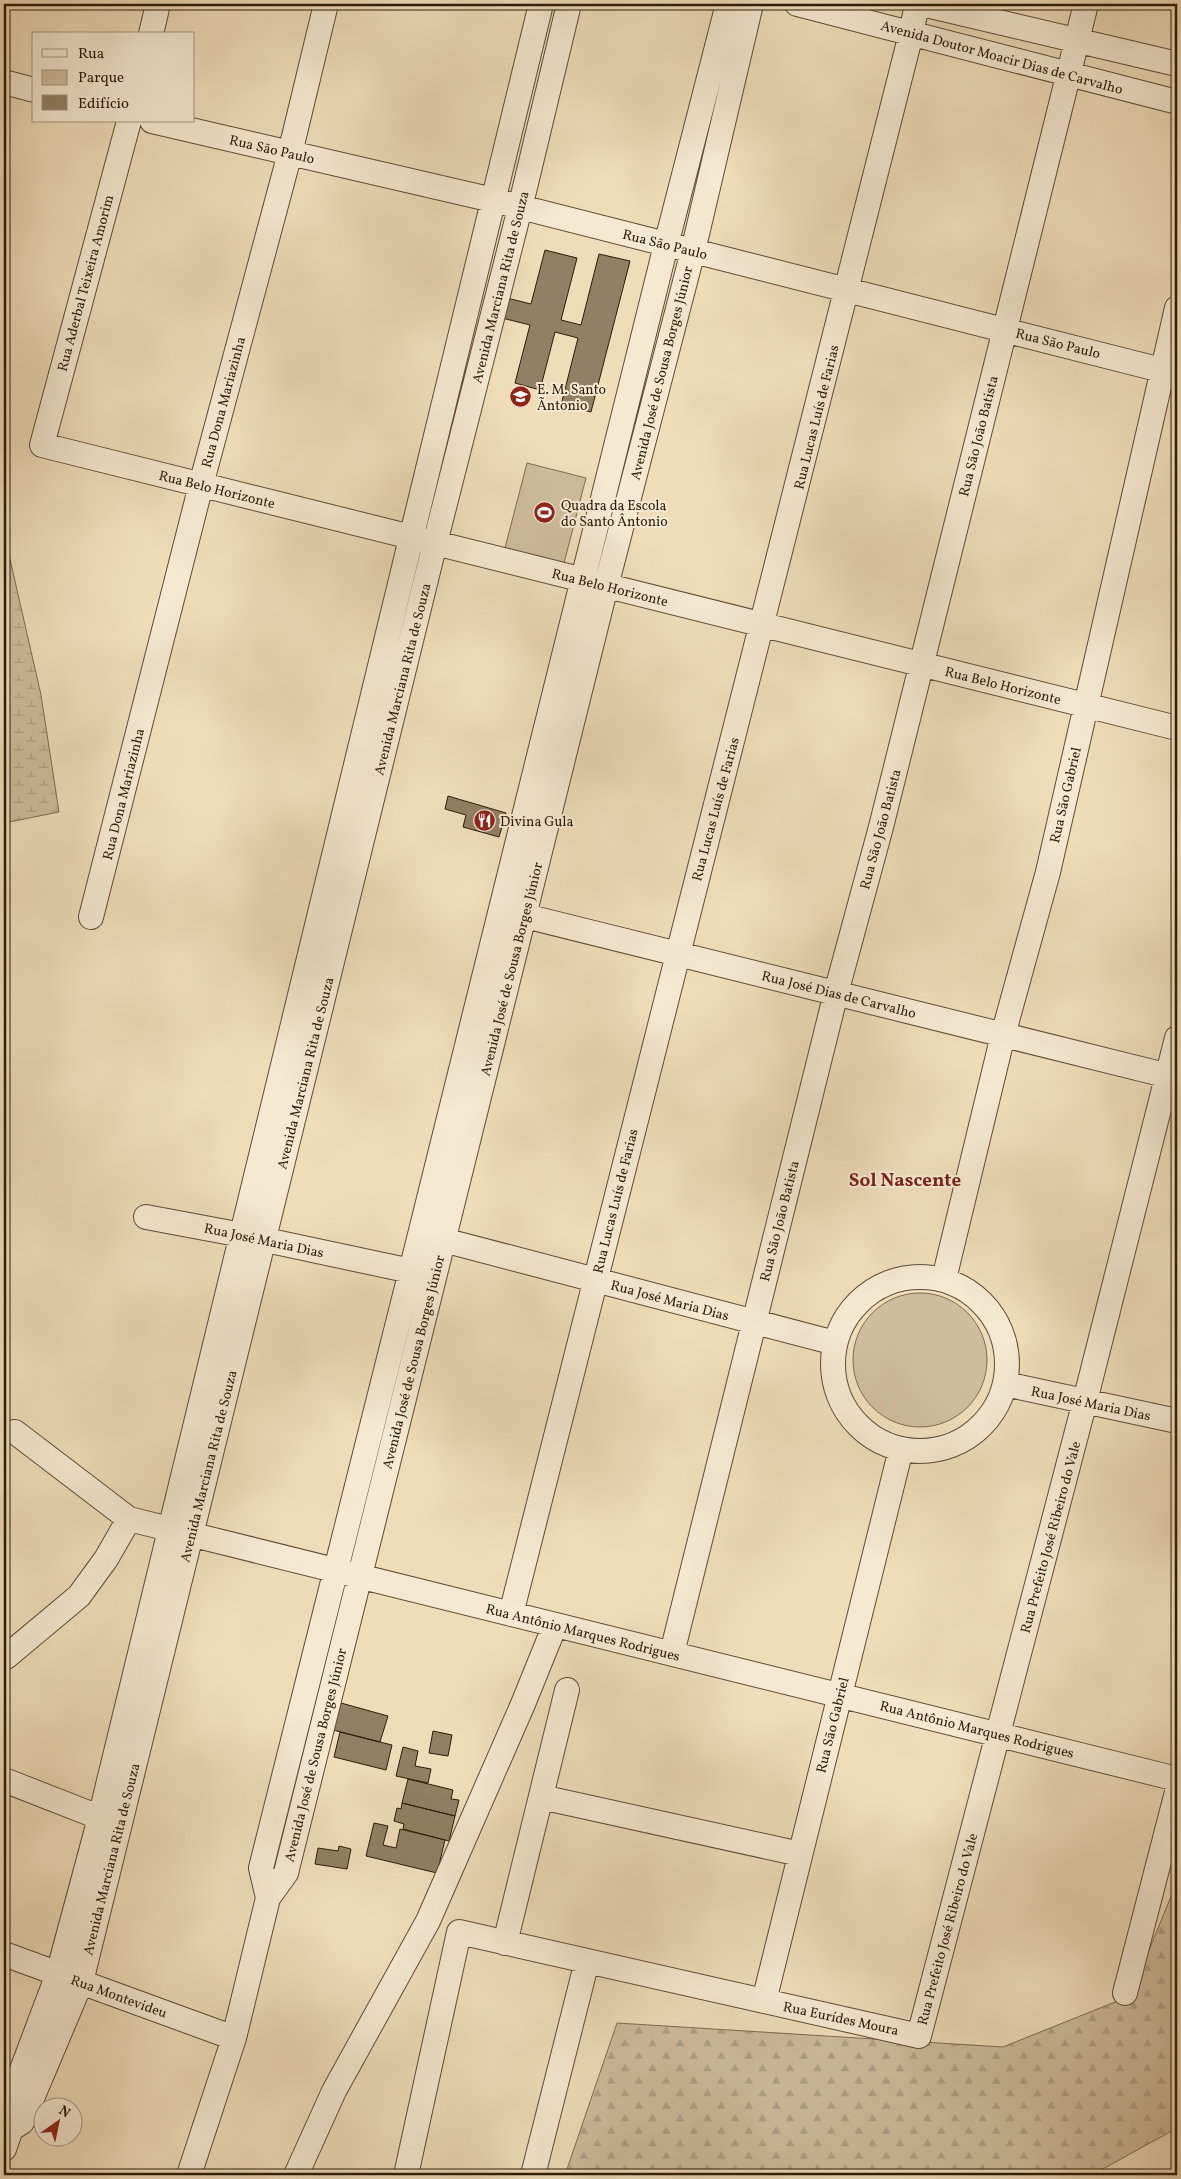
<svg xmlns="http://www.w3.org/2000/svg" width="1181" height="2179" viewBox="0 0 1181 2179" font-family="Vollkorn,serif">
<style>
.forest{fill:url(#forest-firs);stroke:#7d6c52}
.wetland{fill:url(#wetland-marsh);stroke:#7d6c52}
.park{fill:#cebc9c;stroke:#7d6c52}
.building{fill:#918065;stroke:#2c1c09}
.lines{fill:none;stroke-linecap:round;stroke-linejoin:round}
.minor-casing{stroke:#5d4c35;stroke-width:26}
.minor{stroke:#f5e9d2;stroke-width:24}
.labels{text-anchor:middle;stroke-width:4;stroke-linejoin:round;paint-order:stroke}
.street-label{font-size:14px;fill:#2c1c09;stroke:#f5e9d2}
.poi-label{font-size:14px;fill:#2c1c09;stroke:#f5e9d2;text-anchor:start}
.district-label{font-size:19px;font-weight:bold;fill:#7a1f14;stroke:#f5e9d2}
</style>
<defs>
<pattern id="forest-firs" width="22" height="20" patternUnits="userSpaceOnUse" patternTransform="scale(1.25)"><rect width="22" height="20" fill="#cebc9c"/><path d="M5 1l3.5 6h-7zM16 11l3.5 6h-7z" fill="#b1a185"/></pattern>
<pattern id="wetland-marsh" width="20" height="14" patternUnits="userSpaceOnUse" patternTransform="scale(1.25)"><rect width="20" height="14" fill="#cebc9c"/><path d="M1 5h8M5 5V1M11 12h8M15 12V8" fill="none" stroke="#b1a185"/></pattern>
</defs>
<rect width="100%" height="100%" fill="#efddba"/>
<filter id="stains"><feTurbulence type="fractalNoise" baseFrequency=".004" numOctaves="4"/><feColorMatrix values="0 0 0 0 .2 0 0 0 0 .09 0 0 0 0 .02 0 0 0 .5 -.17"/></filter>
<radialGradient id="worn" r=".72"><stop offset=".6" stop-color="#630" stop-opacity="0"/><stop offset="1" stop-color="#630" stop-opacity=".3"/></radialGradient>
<path class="forest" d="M1177 1882V2128L1092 2175H565L617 2023 1003 2047 1130 1996Z"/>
<path class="wetland" d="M4 533 41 695 59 812 4 823Z"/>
<path class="park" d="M527 463 586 478 564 563 505 548Z
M853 1360a67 67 0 1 1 134 0a67 67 0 1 1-134 0Z"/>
<path class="building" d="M545 250 577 258 561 320 581 325 599 254 630 261 591 412 561 405 578 338 555 332 540 390 515 383 530 325 502 318 507 298 531 304Z
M448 796 506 813 499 837 463 827 466 815 445 809Z
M341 1703 388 1716 380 1742 333 1730Z
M433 1731 452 1735 448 1756 429 1753Z
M340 1732 392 1745 386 1770 334 1757Z
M403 1747 418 1751 415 1766 431 1769 428 1783 396 1776Z
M408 1779 453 1790 451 1799 459 1800 455 1816 402 1803Z
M402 1803 455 1816 449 1841 403 1829 404 1824 394 1821 397 1808 401 1809Z
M374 1823 388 1826 383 1845 396 1848 400 1829 445 1840 437 1873 366 1856Z
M339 1846 351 1849 347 1869 315 1864 318 1848 338 1851Z"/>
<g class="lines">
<defs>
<path id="minor" d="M797 4 1177 102
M922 4 1177 64
M151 34 158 4
M4 82 34 90
M129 121 42 445 1177 728
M152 121 493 200 1177 374
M509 912 1177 1078
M91 917 201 485 290 153 326 4
M146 1217 242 1235 411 1271
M428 1236 835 1343
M833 1364a87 87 0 1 1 174 0a87 87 0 1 1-174 0Z
M944 1279 1003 1035 1048 872 1177 308
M1005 1384 1177 1421
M15 1432 129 1519 1177 1779
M511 1614C644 1087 780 561 911 34L917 4
M672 1653 836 993 881 827 1086 4
M6 1657 79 1596 106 1559 129 1519
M4 1780 114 1823
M541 1797 800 1854
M268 1898 261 1868 411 1271 666 245 728 4
M505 1943 567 1690
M4 1954 234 2038
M1125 1993 1177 1792
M764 2001 901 1449
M11 2129 6 2112 58 1974 100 1818 541 4
M4 2149 11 2129 22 2122 81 1982 435 543 520 208 569 4
M189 2175 234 2038 268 1898 286 1873 606 586 693 251 751 4
M296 2175 334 2091 428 1921 523 1704 555 1625
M406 2175 459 1932 919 2036 1085 1401 1177 1038
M533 2175 587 1961"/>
</defs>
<use href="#minor" class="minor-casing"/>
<use href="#minor" class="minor"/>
</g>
<defs>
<symbol id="school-disc" viewBox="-11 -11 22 22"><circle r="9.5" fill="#8f2418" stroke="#f5e9d2"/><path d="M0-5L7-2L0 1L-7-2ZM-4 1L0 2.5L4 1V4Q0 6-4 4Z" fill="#fff"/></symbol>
<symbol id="stadium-disc" viewBox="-11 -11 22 22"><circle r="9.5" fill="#8f2418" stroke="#f5e9d2"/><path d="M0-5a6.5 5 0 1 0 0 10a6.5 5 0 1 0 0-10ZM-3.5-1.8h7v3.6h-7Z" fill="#fff"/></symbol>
<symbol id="restaurant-disc" viewBox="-11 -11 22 22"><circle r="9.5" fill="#8f2418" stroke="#f5e9d2"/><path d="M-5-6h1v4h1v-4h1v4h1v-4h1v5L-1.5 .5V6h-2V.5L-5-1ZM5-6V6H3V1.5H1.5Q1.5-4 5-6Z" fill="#fff"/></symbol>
</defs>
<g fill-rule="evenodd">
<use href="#school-disc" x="508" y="384" width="25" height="25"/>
<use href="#stadium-disc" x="532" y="500" width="25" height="25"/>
<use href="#restaurant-disc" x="472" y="808" width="25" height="25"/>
</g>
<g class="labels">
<g class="street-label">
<text transform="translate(1002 57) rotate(15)" y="5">Avenida Doutor Moacir Dias de Carvalho</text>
<text transform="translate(272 149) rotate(13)" y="5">Rua São Paulo</text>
<text transform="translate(665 244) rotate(14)" y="5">Rua São Paulo</text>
<text transform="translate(85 283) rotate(-75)" y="5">Rua Aderbal Teixeira Amorim</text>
<text transform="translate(500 287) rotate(-76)" y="5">Avenida Marciana Rita de Souza</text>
<text transform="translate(1058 343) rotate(14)" y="5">Rua São Paulo</text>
<text transform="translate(661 373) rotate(-76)" y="5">Avenida José de Sousa Borges Júnior</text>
<text transform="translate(223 402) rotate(-75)" y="5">Rua Dona Mariazinha</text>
<text transform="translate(816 417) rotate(-76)" y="5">Rua Lucas Luís de Farias</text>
<text transform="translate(978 436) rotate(-76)" y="5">Rua São João Batista</text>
<text transform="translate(217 489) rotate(14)" y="5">Rua Belo Horizonte</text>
<text transform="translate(610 587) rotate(14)" y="5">Rua Belo Horizonte</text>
<text transform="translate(402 679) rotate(-76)" y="5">Avenida Marciana Rita de Souza</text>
<text transform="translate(1003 685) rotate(14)" y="5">Rua Belo Horizonte</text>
<text transform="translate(123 794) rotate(-76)" y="5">Rua Dona Mariazinha</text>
<text transform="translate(1065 795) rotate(-77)" y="5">Rua São Gabriel</text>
<text transform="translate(715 809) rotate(-75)" y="5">Rua Lucas Luís de Farias</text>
<text transform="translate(880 829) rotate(-75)" y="5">Rua São João Batista</text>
<text transform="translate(511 969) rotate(-76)" y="5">Avenida José de Sousa Borges Júnior</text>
<text transform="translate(839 994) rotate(14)" y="5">Rua José Dias de Carvalho</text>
<text transform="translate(305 1073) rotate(-76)" y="5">Avenida Marciana Rita de Souza</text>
<text transform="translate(615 1201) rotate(-76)" y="5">Rua Lucas Luís de Farias</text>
<text transform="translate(779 1221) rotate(-76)" y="5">Rua São João Batista</text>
<text transform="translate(264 1240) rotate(12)" y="5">Rua José Maria Dias</text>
<text transform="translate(670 1300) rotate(15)" y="5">Rua José Maria Dias</text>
<text transform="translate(413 1362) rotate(-76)" y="5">Avenida José de Sousa Borges Júnior</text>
<text transform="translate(1091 1403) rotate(12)" y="5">Rua José Maria Dias</text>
<text transform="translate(208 1466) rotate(-76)" y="5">Avenida Marciana Rita de Souza</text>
<text transform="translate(1050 1537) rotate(-75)" y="5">Rua Prefeito José Ribeiro do Vale</text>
<text transform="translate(583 1632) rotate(14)" y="5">Rua Antônio Marques Rodrigues</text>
<text transform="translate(832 1725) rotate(-76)" y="5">Rua São Gabriel</text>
<text transform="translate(977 1729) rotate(14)" y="5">Rua Antônio Marques Rodrigues</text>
<text transform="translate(315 1755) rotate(-76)" y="5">Avenida José de Sousa Borges Júnior</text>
<text transform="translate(111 1859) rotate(-76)" y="5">Avenida Marciana Rita de Souza</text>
<text transform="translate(947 1929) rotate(-75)" y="5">Rua Prefeito José Ribeiro do Vale</text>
<text transform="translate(119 1996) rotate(20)" y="5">Rua Montevideu</text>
<text transform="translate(841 2018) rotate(12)" y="5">Rua Eurídes Moura</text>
</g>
<g class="poi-label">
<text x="537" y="394">E. M. Santo<tspan x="537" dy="16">Ãntonio</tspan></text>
<text x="561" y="510">Quadra da Escola<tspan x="561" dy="16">do Santo Ântonio</tspan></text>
<text x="500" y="826">Divina Gula</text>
</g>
<g class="district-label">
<text x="905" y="1186">Sol Nascente</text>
</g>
</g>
<rect width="1181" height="2179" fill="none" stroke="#efddba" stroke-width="20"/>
<rect x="5" y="5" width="1171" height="2169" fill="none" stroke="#2c1c09" stroke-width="2.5"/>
<rect x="10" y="10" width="1161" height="2159" fill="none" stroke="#2c1c09"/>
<rect x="32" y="32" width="162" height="90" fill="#f5e9d2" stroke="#a59782"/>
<rect x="42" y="49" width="25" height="8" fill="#f5e9d2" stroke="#a59782"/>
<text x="78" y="58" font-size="15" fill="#2c1c09">Rua</text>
<rect x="42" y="70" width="25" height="15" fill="#cebc9c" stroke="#a59782"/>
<text x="78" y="82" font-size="15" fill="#2c1c09">Parque</text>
<rect x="42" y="95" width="25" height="15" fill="#918065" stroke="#a59782"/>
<text x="78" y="108" font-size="15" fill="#2c1c09">Edifício</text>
<g transform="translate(58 2122) rotate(33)"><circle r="24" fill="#f5e9d2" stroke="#a59782"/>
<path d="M0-4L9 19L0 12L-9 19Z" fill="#8f2418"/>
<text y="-8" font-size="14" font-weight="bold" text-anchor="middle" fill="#2c1c09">N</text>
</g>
<rect width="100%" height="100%" filter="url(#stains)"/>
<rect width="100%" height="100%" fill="url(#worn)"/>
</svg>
